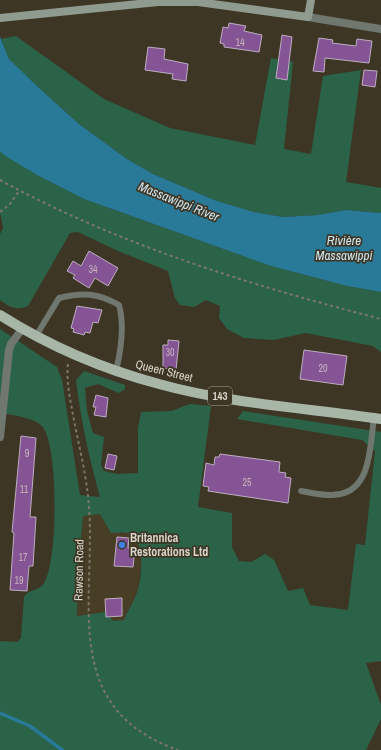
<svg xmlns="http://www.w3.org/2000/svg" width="381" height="750" viewBox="0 0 381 750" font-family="'Archivo Narrow',sans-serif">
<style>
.built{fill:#483e25}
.green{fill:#2b6349;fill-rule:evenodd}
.water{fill:#287a98}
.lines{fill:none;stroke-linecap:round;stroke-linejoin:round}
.stream{stroke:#287a98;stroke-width:3.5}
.building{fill:#855494;stroke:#bdaec1}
.path{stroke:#7d7768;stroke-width:2;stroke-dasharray:3 3;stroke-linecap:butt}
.lane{stroke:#70776f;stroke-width:6}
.street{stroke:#70776f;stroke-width:8}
.secondary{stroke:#8f9b8f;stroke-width:8}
.primary{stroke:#a8b6a7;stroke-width:10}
.shop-dot{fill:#3f7fe0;stroke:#3d3624;stroke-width:1.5}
.labels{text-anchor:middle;stroke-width:3.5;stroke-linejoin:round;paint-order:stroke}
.number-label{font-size:10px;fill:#c5b5bc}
.shield{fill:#3d3624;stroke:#aba598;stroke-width:1}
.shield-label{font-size:11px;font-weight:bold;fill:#dad5ca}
.street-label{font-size:12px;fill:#dad5ca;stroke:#3d3624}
.poi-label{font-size:12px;font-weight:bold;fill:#dad5ca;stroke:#3d3624;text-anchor:start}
.water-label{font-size:13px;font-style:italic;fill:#cfe6f1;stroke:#3d3624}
</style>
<rect width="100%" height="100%" fill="#3d3624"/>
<path class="built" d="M100 514 111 533H128L134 537 138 542 142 556 138 589 124 621H113L106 617 105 612 77 616V582L83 516Z"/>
<path class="green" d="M16 36 104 99 170 128 255 145 271 58 293 62 284 149 311 154 323 76 361 70 346 182 381 188V213L346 210 317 215 283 217 254 212 217 201 153 174 127 159 79 124 37 86 9 59 1 39Z
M0 151 37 175 84 199 271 266 347 286 381 292V352L373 346 306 333 273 340 244 338 227 329 219 318 220 306 206 300 194 307 180 305 175 298 168 271 118 251 78 232 70 233 28 306C16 311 10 307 0 300V234L3 228 0 212Z
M0 329 57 367 62 380 80 495 100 497C89 458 81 421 76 380L84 371 125 385V389L119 393 98 384 85 388 87 411 93 433 104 437 101 465 104 471 117 474 138 473V428L141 412 171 411 190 404 211 406 198 507 232 513V547L239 561 251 562 265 554 274 560 288 591 303 588 310 605 348 610 356 544 365 545 375 451 362 440 237 419 243 411 381 432V661L366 663 381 705V719L366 750H0V641L17 642 21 638 24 597C28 590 36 591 42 586 59 569 59 439 41 425 31 417 12 415 0 413ZM100 514 111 533C116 533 122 532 127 533 146 537 142 575 138 589 135 600 128 610 124 620L113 621 110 617H106V612L77 616V582L83 516Z"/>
<path class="water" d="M0 37 9 59 37 86 79 124 127 159 153 174 217 201 254 212 283 217 317 215 346 210 381 213V292L347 286 271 266 84 199 37 175 4 155 0 151Z"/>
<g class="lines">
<path class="stream" d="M0 713 30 726 62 750"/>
</g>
<path class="building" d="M229 23 246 26 244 31 262 35 259 52 224 47V44L220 43 223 27 228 28Z
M282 35 292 37 287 80 276 78Z
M319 38 333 40 332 43 356 46 357 39 372 41 369 63 325 58 324 72 313 71Z
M148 47 165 49 164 59 188 64 186 81 172 79 173 74 145 70Z
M364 70 377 71 375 87 362 85Z
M89 251 118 268 108 286 95 278 89 288 73 278 75 275 67 271 73 261 81 266Z
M77 306 102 310 98 323 93 322 90 333 85 332 84 335 73 332 74 329 71 328Z
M168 340 179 341 176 370 163 368V345H168Z
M304 350 347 356 343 385 300 379Z
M96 395 108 398 106 417 94 415 96 407H93Z
M21 436 36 438 30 517H36L34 550 33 566H29L27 591 10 590 14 533 12 532Z
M108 454 117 456 114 470 105 468Z
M220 454 280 462 279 472 286 473 285 477 291 478 288 503 208 491 209 487 203 486 206 463 214 465 215 457H219Z
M117 537 129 538 128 548 135 549 133 567 114 566Z
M122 598V616L106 617 105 599Z"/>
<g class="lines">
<path class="path" d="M0 180C119 245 250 285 381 319
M0 212 10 204 19 191
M68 364C66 381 70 398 73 415 78 442 85 469 88 496 99 594 54 706 178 750"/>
<path class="lane" d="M36 336 59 298C83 292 98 293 119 305 125 326 121 350 116 371
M301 491C313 493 328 497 340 494 372 488 370 443 374 418"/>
<path class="street" d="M308 17 381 29
M0 437 9 350 11 344 22 329"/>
<path class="secondary" d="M0 18 158 2H198L308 17 311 0"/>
<path class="primary" d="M0 315C49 346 103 369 159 384 231 404 307 408 381 419"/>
</g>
<circle class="shop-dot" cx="122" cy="545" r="4"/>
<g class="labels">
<g class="number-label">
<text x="240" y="46">14</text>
<text x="93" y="273">34</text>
<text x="170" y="356">30</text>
<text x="323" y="372">20</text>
<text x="27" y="457">9</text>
<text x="247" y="486">25</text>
<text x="24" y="493">11</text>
<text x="23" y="561">17</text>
<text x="19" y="584">19</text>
</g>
<rect class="shield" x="208" y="387" width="24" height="18" rx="3"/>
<g class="shield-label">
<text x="220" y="400">143</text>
</g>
<g class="street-label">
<text transform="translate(164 371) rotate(14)" y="4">Queen Street</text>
<text transform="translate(79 570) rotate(-89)" y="4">Rawson Road</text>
</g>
<g class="poi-label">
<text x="130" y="542">Britannica<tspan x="130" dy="14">Restorations Ltd</tspan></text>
</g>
<g class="water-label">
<text transform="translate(179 201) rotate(22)" y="5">Massawippi River</text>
<text x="344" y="245">Rivière<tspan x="344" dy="15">Massawippi</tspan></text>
</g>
</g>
</svg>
